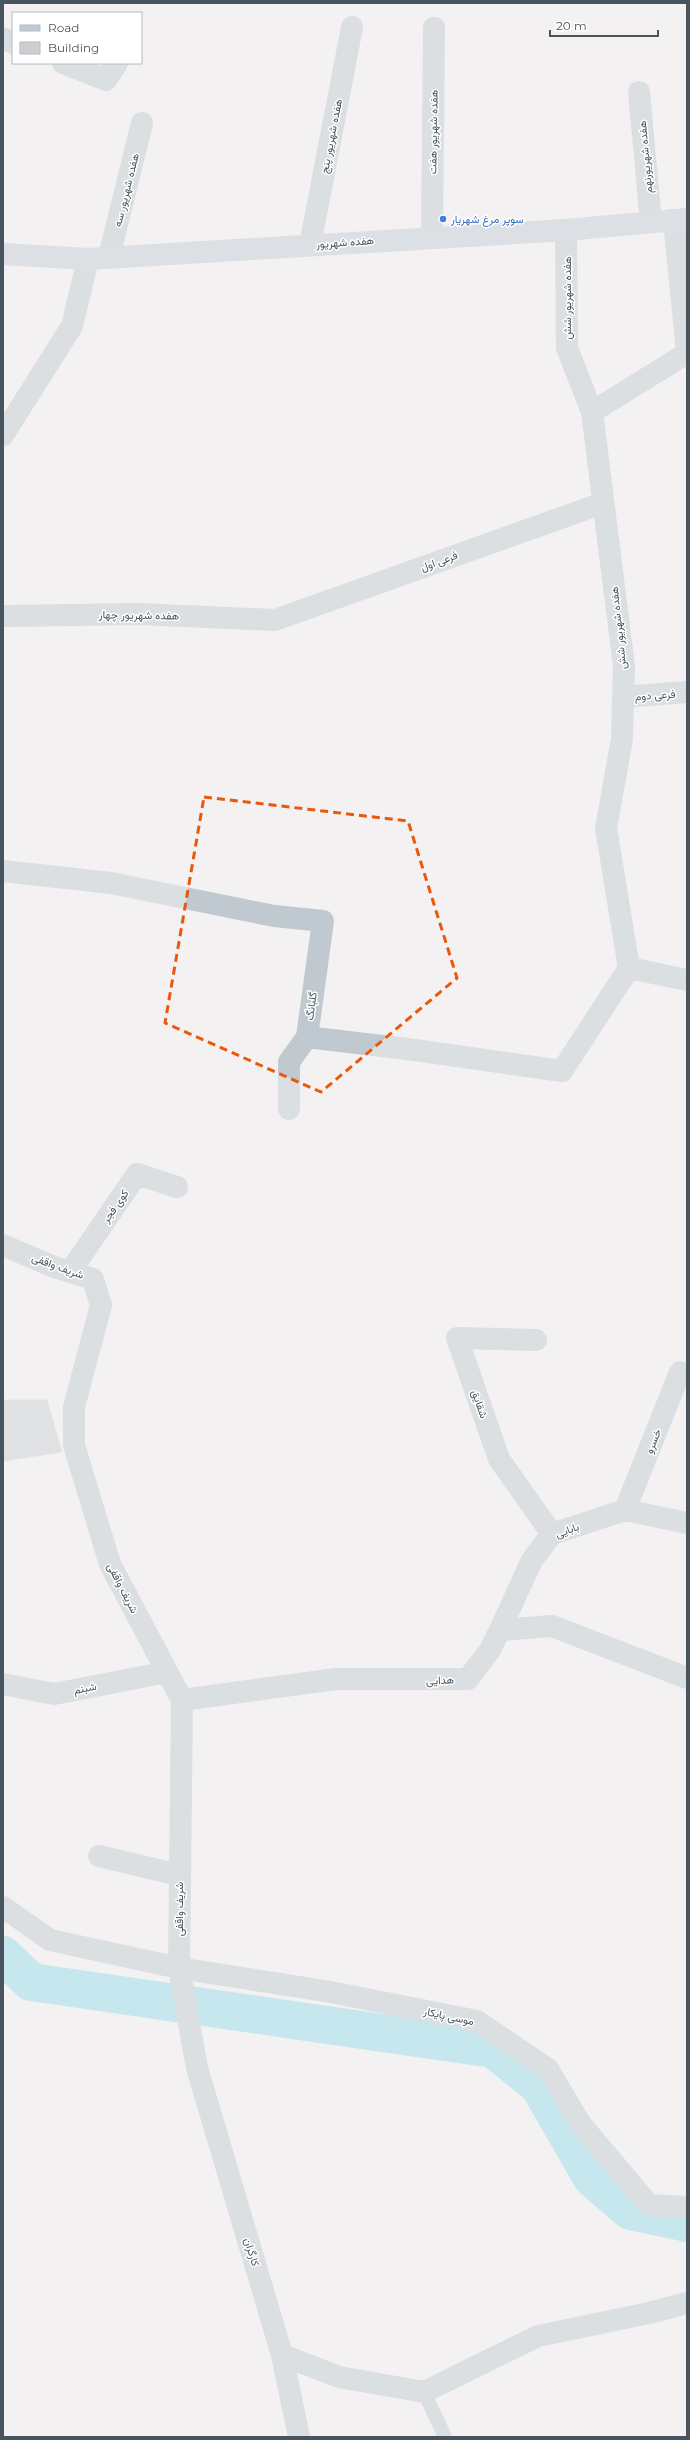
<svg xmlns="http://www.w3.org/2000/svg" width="690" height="2440" viewBox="0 0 690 2440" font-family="Montserrat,Vazirmatn,sans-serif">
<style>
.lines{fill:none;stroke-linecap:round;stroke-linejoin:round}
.canal{stroke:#90dceb;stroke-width:38}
.building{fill:#cbced3;stroke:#d5d8dc}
.lane{stroke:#bfc9cf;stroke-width:14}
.street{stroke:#bfc9cf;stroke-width:22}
.secondary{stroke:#c0cad4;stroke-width:22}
.marked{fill:none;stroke:#e8590c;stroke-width:3;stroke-dasharray:8 5;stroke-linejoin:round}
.shop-dot{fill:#3f7fe0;stroke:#fff;stroke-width:1.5}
.labels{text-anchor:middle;stroke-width:3;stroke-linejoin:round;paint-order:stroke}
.street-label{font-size:11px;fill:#49555e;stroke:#fff}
.shop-label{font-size:11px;fill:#366cbe;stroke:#fff;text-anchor:start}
</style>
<rect width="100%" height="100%" fill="#f3f1f1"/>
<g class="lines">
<path class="canal" d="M3 1955 31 1982 493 2049 539 2086 592 2178 630 2211 687 2223"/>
</g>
<path class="building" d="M3 1400H47L62 1452 3 1461Z"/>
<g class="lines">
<path class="lane" d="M424 2392 445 2437"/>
<path class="street" d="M3 38 13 43
M63 63 106 80 117 63
M639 92 651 222
M674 220 687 352
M566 230 567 348 592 412 624 666 622 739 606 828 629 968
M432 237 434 28
M310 245 352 27
M109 257 142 123
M592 412 687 353
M3 435 72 326 88 259
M3 616 139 614 275 620 603 503
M623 697 687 692
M3 871 111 883 274 916 323 921 307 1037 415 1050 562 1071 629 968
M629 968 687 980
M289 1109V1062L307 1037
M3 1245 54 1267 93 1279 101 1305 74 1407V1445L110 1564 182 1700 179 1968 197 2068 282 2355 299 2437
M70 1272 137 1174 177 1187
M536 1340 457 1338 499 1459 552 1534
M625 1510 680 1372
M500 1630 532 1560 552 1534 625 1510 687 1523
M3 1684 54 1694 167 1672
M182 1700 336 1679H468L490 1650 500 1630 552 1626 687 1678
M99 1856 179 1875
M3 1907 50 1940 179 1968 331 1992 477 2021 548 2069 580 2123 649 2205 687 2207
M282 2355 339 2377 424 2392 538 2336 649 2313 687 2303"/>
<path class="secondary" d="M3 254 88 259 566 230 687 219"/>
</g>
<path d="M0 0H690V2440H0ZM204 797 408 821 457 978 321 1092 165 1023Z" fill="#f3f1f1" fill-opacity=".55" fill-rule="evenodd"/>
<path class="marked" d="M204 797 408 821 457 978 321 1092 165 1023Z"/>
<circle class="shop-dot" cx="443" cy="219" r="4"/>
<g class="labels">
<g class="street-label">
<text transform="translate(433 132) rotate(-89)" y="4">هفده شهریور هفت</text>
<text transform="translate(331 136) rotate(-79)" y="4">هفده شهریور پنج</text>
<text transform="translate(645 157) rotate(-95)" y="4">هفده شهریورنهم</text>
<text transform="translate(126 190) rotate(-76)" y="4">هفده شهریور سه</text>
<text transform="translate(345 242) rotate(-4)" y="4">هفده شهریور</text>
<text transform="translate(567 298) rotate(-90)" y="4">هفده شهریور شش</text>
<text transform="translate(439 561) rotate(-20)" y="4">فرعی اول</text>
<text transform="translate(139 615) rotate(1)" y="4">هفده شهریور چهار</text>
<text transform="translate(618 628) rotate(-96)" y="4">هفده شهریور شش</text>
<text transform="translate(655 695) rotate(-4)" y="4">فرعی دوم</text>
<text transform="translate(311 1006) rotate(-82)" y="4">گلبانگ</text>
<text transform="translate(115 1206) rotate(-55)" y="4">کوی فجر</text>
<text transform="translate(58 1266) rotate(20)" y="4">شریف واقفی</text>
<text transform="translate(480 1404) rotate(71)" y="4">شقایق</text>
<text transform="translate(653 1441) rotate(-68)" y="4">خسرو</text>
<text transform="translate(567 1530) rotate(-20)" y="4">بابایی</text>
<text transform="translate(123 1588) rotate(63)" y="4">شریف واقفی</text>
<text transform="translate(440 1680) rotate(-2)" y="4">هدایی</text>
<text transform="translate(85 1688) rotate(-11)" y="4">شبنم</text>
<text transform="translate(179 1909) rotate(-90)" y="4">شریف واقفی</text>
<text transform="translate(449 2016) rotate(12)" y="4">موسی پایکار</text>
<text transform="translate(252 2252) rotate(73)" y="4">کارگران</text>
</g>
<g class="shop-label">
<text x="451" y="223">سوپر مرغ شهریار</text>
</g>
</g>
<rect width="690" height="2440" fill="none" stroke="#49555e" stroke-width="8"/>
<rect x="12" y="12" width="130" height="52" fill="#ffffff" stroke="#b6bbbf"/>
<rect x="20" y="25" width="20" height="6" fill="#c0cad4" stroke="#b6bbbf"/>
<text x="48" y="32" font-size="12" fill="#49555e">Road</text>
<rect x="20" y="42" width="20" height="12" fill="#cbced3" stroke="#b6bbbf"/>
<text x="48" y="52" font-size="12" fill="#49555e">Building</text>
<path d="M550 30v6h108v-6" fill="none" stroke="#49555e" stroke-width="2"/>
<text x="556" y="30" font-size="12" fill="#49555e" stroke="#ffffff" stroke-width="3" paint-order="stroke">20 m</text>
</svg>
